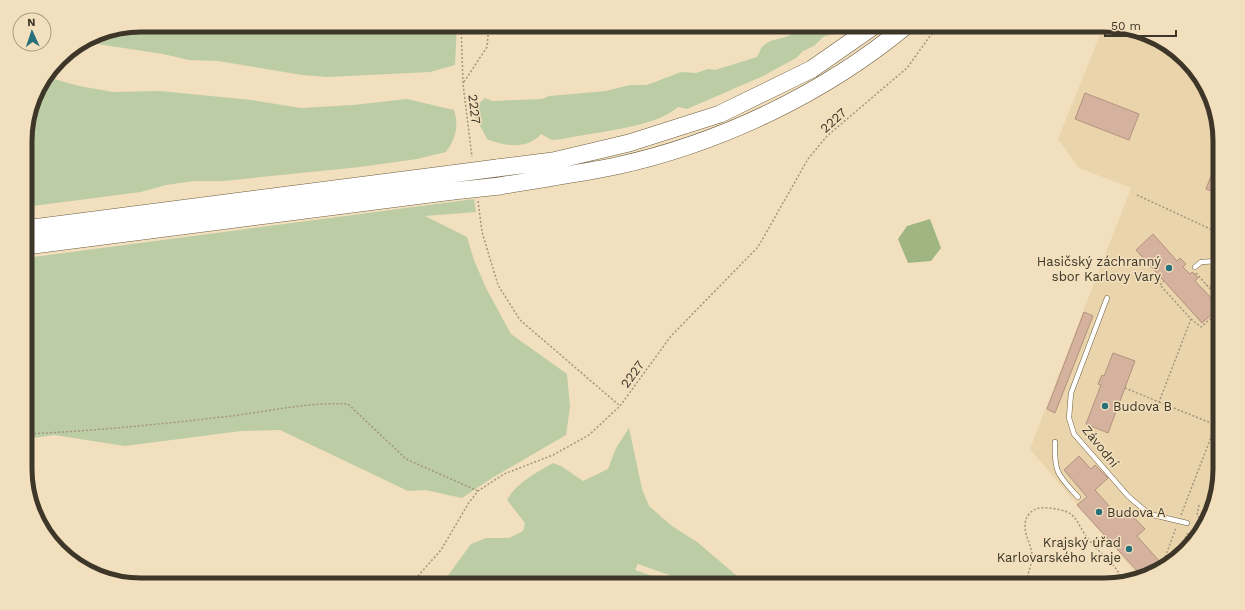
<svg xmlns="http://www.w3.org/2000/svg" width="1245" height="610" viewBox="0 0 1245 610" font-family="'Work Sans',sans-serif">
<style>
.built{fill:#ead4ab}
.green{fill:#bccda6}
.forest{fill:#a0b682}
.building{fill:#d4b29e;stroke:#b3927e}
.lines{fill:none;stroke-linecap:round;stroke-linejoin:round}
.lane-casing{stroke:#6d5d3f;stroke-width:5.5}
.highway-casing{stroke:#6d5d3f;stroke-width:18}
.path{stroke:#a3967c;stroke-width:1.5;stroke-dasharray:2 2;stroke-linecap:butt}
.lane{stroke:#fff;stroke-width:4.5}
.highway{stroke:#fff;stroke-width:17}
.highway-bridge-casing{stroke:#6d5d3f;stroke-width:18;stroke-linecap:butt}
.highway-bridge{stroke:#fff;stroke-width:17}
.poi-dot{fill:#286f7c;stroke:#f2dfbd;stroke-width:1.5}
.labels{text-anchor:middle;stroke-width:3;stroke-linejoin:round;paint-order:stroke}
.street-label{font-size:13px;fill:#3e3729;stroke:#f2dfbd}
.poi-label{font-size:13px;fill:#3e3729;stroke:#f2dfbd;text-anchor:end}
.rim{fill:none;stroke:#3e3729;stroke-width:5}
</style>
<rect width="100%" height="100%" fill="#f2dfbd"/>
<path class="built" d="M1104 25 1155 37 1181 60 1180 63 1188 66 1200 76 1219 126 1220 469 1208 520 1169 565 1138 576 1030 449 1131 188 1079 168 1058 139Z"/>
<path class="green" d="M141 25H457L455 65 430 72 328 77 302 75 218 61 189 60 163 54 84 42 97 34Z
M801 25H848L838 32 823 37 814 46 803 51 796 58 763 76 687 109 678 107C655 128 593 132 563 139L552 140 541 134C528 150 503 146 487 139L476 118 478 104 485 98 492 101 542 99 549 96 606 91 630 85H647L681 72 696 73 708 69 715 70 757 57C759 53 761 48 763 46 775 35 787 43 801 25Z
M47 77 79 86 113 92 160 91 251 100 301 108 353 105 407 99 454 110C459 126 456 138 446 152L417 159 360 167 223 181H194L166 185 141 192 25 207C25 164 19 113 47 77Z
M474 199 476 212 425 216 467 237 474 260 486 288 511 334 567 374 570 407 566 435 492 478 462 498 425 490 408 491 280 430 241 431 125 446 54 435 26 439V258Z
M629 428 642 489 649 506 672 526 697 542 748 585H697L638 564 635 570 679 585H441L471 544 486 538H509L523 531 525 523 507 500C517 482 536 473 553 463L561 466 583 481 608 469 616 448Z"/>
<path class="forest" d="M930 219 941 248 931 261 908 263 898 239 907 226Z"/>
<path class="building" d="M1085 93 1139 114 1129 140 1075 119Z
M1219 155V194L1206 189Z
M1153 234 1177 261 1180 258 1186 264 1183 267 1190 274 1192 272 1195 274 1198 278 1195 281 1220 307 1202 323 1136 250Z
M1084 312 1093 316 1055 413 1047 409Z
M1113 353 1135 361 1108 433 1086 424 1101 385 1098 384 1102 375 1104 376Z
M1079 456 1091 469 1095 465 1108 478 1095 490 1118 516 1126 509 1145 529 1137 536 1161 563 1151 571 1141 575 1077 505 1087 497 1064 470Z"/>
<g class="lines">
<defs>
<path id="lane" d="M1195 267 1201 262 1217 261 1219 258
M1107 298 1071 393 1069 418 1074 434 1128 496 1149 514 1187 523
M1055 442C1054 473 1058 475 1078 497"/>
<path id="highway" d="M497 168 553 161 629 143 720 114 812 69 875 25
M500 186C538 179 578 174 616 166 721 143 825 93 907 25
M25 229 451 174
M26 246 453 191"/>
</defs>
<use href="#lane" class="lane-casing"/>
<use href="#highway" class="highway-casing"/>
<path class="path" d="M461 25 463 84 472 157
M464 82 487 47 489 25
M1137 195 1219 233
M478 201 482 232 498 285 520 320 620 406
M1196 273 1220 300
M1206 285 1219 290
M1191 319 1201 327 1220 310
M1125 388 1159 402 1191 319 1160 285 1164 281
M1159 402 1216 425
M26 434C94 431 163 424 231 416 271 411 308 402 348 404L406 459 478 491
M1199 505 1197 515 1201 521 1205 523
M1181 515 1220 414
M1179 553 1187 534 1196 533
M1161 568 1176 528
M410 585 441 550 468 504 478 491 504 474 553 455 589 435 620 406 671 336 758 247 808 159 827 136 907 68 930 36 941 25
M1025 585C1027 576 1031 567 1032 558 1033 544 1018 528 1029 514 1034 508 1041 507 1048 508 1081 511 1073 521 1090 541 1100 554 1118 565 1122 581"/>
<use href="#lane" class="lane"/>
<use href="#highway" class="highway"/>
<defs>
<path id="highway-bridge" d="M451 174 497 168
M453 191 500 186"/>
</defs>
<use href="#highway-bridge" class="highway-bridge-casing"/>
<use href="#highway-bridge" class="highway-bridge"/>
</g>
<g class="poi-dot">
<circle cx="1169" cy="268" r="4"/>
<circle cx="1105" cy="406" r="4"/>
<circle cx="1099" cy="512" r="4"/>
<circle cx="1129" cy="549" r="4"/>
</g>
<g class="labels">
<g class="street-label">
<text transform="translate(475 109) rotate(83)" y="5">2227</text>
<text transform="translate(833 120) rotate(-42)" y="5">2227</text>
<text transform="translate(632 374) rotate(-54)" y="5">2227</text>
<text transform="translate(1101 446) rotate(51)" y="5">Závodní</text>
</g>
<g class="poi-label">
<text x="1161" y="266">Hasičský záchranný<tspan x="1161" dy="15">sbor Karlovy Vary</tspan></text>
<text x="1113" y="411" text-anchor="start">Budova B</text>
<text x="1107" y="517" text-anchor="start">Budova A</text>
<text x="1121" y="547">Krajský úřad<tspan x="1121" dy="15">Karlovarského kraje</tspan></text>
</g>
</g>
<path d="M0 0H1245V610H0ZM141 32H1104A109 109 0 0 1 1213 141V469A109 109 0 0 1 1104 578H141A109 109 0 0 1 32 469V141A109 109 0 0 1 141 32Z" fill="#f2dfbd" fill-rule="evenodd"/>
<path class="rim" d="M141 32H1104A109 109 0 0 1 1213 141V469A109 109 0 0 1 1104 578H141A109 109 0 0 1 32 469V141A109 109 0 0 1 141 32Z"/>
<g transform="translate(32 32) rotate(357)"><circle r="19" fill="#f2dfbd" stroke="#aa9c82"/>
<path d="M0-3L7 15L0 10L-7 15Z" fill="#286f7c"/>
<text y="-6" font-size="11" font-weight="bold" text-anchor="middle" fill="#3e3729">N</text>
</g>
<path d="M1105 30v6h71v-6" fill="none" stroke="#3e3729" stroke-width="2"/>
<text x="1111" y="30" font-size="12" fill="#3e3729" stroke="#f2dfbd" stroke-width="3" paint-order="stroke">50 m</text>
</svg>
